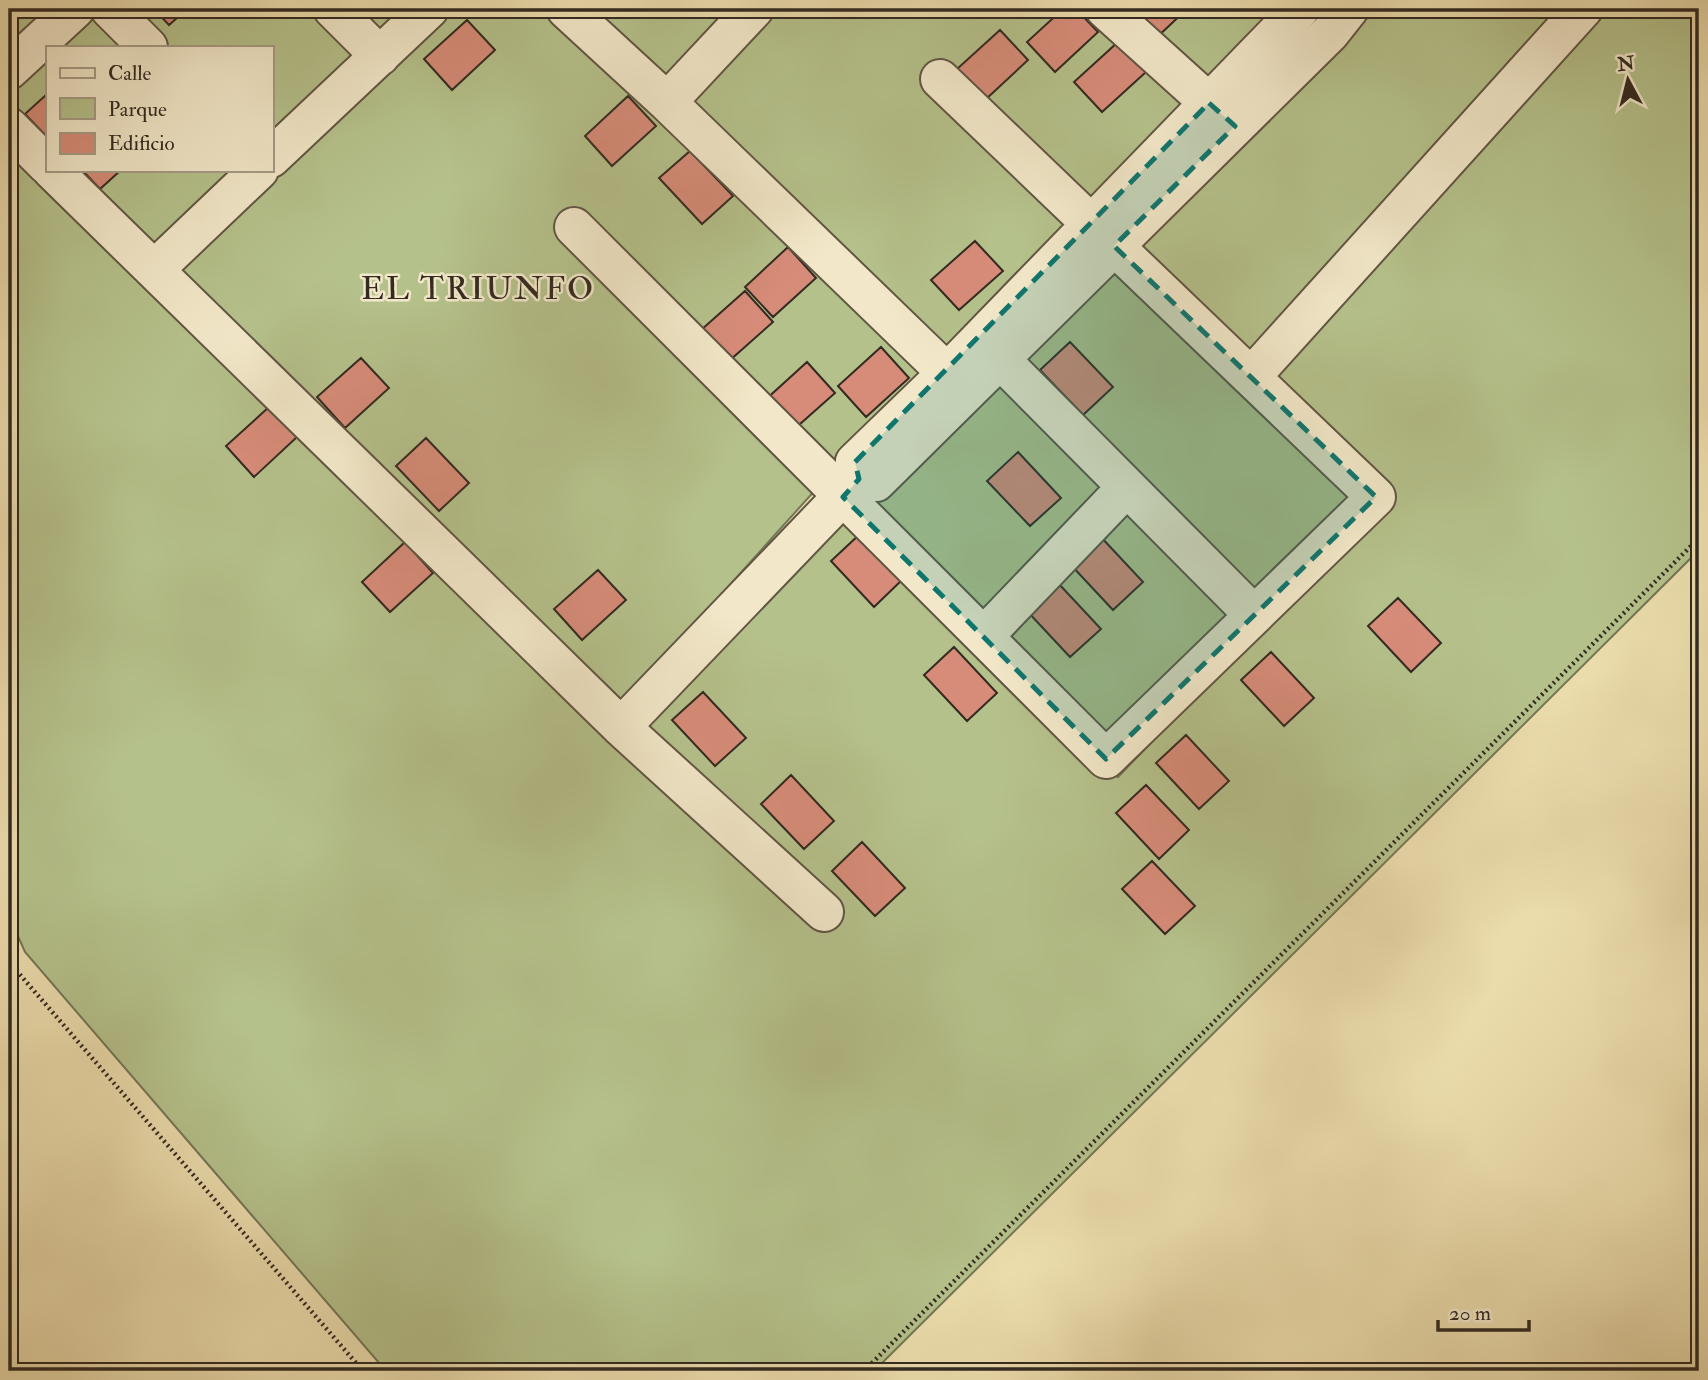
<svg xmlns="http://www.w3.org/2000/svg" width="1708" height="1380" viewBox="0 0 1708 1380" font-family="'IM FELL Double Pica',serif">
<style>
.green{fill:#b5c18b;stroke:#747656;stroke-width:2}
.building{fill:#d78c79;stroke:#332a21;stroke-width:2}
.lines{fill:none;stroke-linecap:round;stroke-linejoin:round}
.minor-casing{stroke:#615644;stroke-width:42}
.path{stroke:#332a21;stroke-width:4.5;stroke-dasharray:2 3.5;stroke-linecap:butt}
.minor{stroke:#f2e8c9;stroke-width:38}
.marked{fill:#0f766e;fill-opacity:0.2;stroke:#0f766e;stroke-width:5;stroke-dasharray:14 9;stroke-linejoin:round}
.labels{text-anchor:middle;stroke-width:5;stroke-linejoin:round;paint-order:stroke}
.neighbourhood-label{font-size:32px;letter-spacing:2px;fill:#332a21;stroke:#f2e8c9}
</style>
<rect width="100%" height="100%" fill="#ebdcac"/>
<filter id="stains"><feTurbulence type="fractalNoise" baseFrequency=".00286" numOctaves="4"/><feColorMatrix values="0 0 0 0 .2 0 0 0 0 .09 0 0 0 0 .02 0 0 0 .5 -.17"/></filter>
<radialGradient id="worn" r=".72"><stop offset=".6" stop-color="#630" stop-opacity="0"/><stop offset="1" stop-color="#630" stop-opacity=".3"/></radialGradient>
<path class="green" d="M9 9H64L9 60Z
M85 9H553L933 373 818 487 616 711 64 170H271V47H47V153L9 116V79Z
M579 9H745L667 91Z
M764 9H1094L1194 99 945 362 679 102Z
M1116 9H1282L1205 89Z
M1374 9H1699V550L874 1371H386L25 952 9 916V133L632 727 843 507 1118 777 1266 624 1394 505 1135 251Z
M1121 258 1377 504 1260 606 1021 359Z
M998 370 1118 487 985 624 867 502Z
M1127 498 1250 619 1120 756 997 634Z"/>
<path class="building" d="M154 9H187L169 25Z
M1063 9H1076L1098 32 1055 72 1027 42Z
M1127 9H1185L1186 10 1156 38Z
M467 20 495 50 452 90 424 59Z
M1000 30 1028 60 985 100 957 69Z
M1118 42 1146 72 1102 112 1074 82Z
M47 94V137L25 114Z
M628 96 656 126 612 166 585 136Z
M690 151 733 196 702 224 659 178Z
M82 170H121L100 189Z
M975 241 1003 271 959 310 931 280Z
M788 247 816 278 773 317 745 287Z
M745 291 773 322 729 361 701 330Z
M1070 342 1113 387 1083 415 1040 370Z
M881 347 909 378 866 417 838 386Z
M361 358 389 388 345 428 317 397Z
M807 362 835 393 791 432 763 402Z
M269 407 297 437 254 477 226 446Z
M426 438 469 483 439 511 396 466Z
M1018 452 1061 498 1030 526 987 481Z
M861 533 904 578 874 607 831 561Z
M1100 536 1143 582 1113 610 1070 564Z
M405 542 433 573 390 612 362 582Z
M598 570 626 600 582 640 554 609Z
M1058 583 1101 629 1070 657 1027 611Z
M1398 598 1441 643 1411 672 1368 626Z
M954 647 997 693 967 721 924 675Z
M1271 652 1314 698 1284 726 1241 680Z
M703 692 746 738 715 766 672 720Z
M1186 735 1229 781 1199 809 1156 763Z
M791 775 834 821 804 849 761 804Z
M1146 785 1189 830 1159 859 1116 813Z
M862 842 905 888 875 916 832 871Z
M1152 861 1195 906 1165 934 1122 889Z"/>
<g class="lines">
<defs>
<path id="minor" d="M110 9 148 47
M333 9 380 56
M566 9 667 102 947 373
M1105 9 1228 120
M9 70 75 9
M667 102 754 9
M9 127 47 165
M271 158 429 9
M52 170 621 727 824 912
M574 227 1106 759 1376 497 940 79
M154 270 259 170
M982 341 1254 615
M1251 377 1583 9
M859 479 876 482 1330 33 1349 9
M859 479 855 462 947 373 1300 9
M984 636 1126 488
M621 727 859 479"/>
</defs>
<use href="#minor" class="minor-casing"/>
<path class="path" d="M9 962 363 1371
M864 1371 1699 538"/>
<use href="#minor" class="minor"/>
</g>
<path class="marked" d="M1209 103 1235 126 1114 246 1376 497 1106 759 843 497 859 479 855 462Z"/>
<g class="labels">
<g class="neighbourhood-label">
<text x="478" y="299">EL TRIUNFO</text>
</g>
</g>
<rect width="1708" height="1380" fill="none" stroke="#ebdcac" stroke-width="35"/>
<rect x="10" y="10" width="1687" height="1359" fill="none" stroke="#332a21" stroke-width="3.5"/>
<rect x="18" y="18" width="1673" height="1345" fill="none" stroke="#332a21" stroke-width="2"/>
<rect x="46" y="46" width="228" height="126" fill="#f2e8c9" stroke="#a69c86" stroke-width="2"/>
<rect x="60" y="68" width="35" height="10" fill="#f2e8c9" stroke="#a69c86" stroke-width="2"/>
<text x="108" y="80" font-size="21" fill="#332a21">Calle</text>
<rect x="60" y="98" width="35" height="21" fill="#b5c18b" stroke="#a69c86" stroke-width="2"/>
<text x="108" y="116" font-size="21" fill="#332a21">Parque</text>
<rect x="60" y="133" width="35" height="21" fill="#d78c79" stroke="#a69c86" stroke-width="2"/>
<text x="108" y="150" font-size="21" fill="#332a21">Edificio</text>
<g transform="translate(1628 80) rotate(353)" stroke="#f2e8c9" stroke-width="5" paint-order="stroke">
<path d="M0-5L12 26L0 18L-12 26Z" fill="#332a21"/>
<text y="-10" font-size="19" font-weight="bold" text-anchor="middle" fill="#332a21">N</text>
</g>
<path d="M1438 1320v10h91v-10" fill="none" stroke="#332a21" stroke-width="3.5"/>
<text x="1449" y="1320" font-size="21" fill="#332a21" stroke="#f2e8c9" stroke-width="5" paint-order="stroke">20 m</text>
<rect width="100%" height="100%" filter="url(#stains)"/>
<rect width="100%" height="100%" fill="url(#worn)"/>
</svg>
